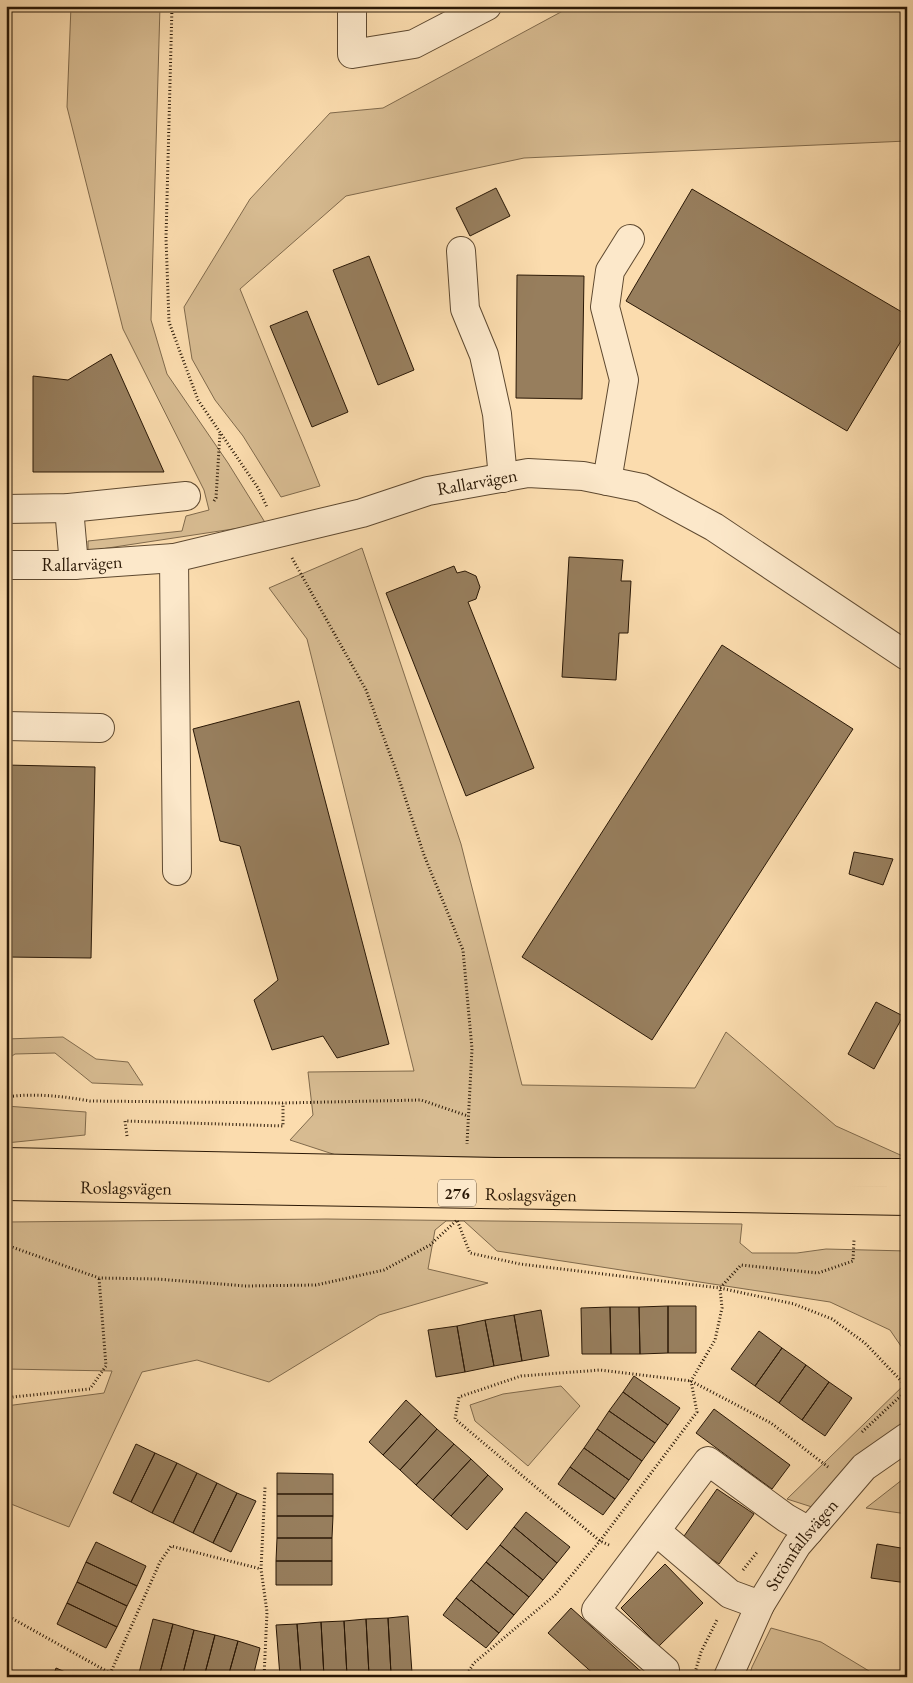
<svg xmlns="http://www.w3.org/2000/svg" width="913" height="1683" viewBox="0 0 913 1683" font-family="'EB Garamond',serif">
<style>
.green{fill:#d7bb91;stroke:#806a4c}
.building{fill:#977e5d;stroke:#2a1806}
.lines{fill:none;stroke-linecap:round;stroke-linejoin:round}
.minor-casing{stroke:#5e4930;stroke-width:30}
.major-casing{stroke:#2a1806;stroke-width:30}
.path{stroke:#2a1806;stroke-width:3;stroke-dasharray:1 2.5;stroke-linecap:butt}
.minor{stroke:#fce8ca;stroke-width:28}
.major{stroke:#fbdcae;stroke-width:28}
.labels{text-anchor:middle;stroke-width:4;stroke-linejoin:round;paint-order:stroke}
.shield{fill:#fce8ca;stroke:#695641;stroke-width:1}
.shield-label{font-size:16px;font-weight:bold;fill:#2a1806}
.street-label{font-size:18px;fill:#2a1806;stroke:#fce8ca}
</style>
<rect width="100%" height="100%" fill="#fbdcae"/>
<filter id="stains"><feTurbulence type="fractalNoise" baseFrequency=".004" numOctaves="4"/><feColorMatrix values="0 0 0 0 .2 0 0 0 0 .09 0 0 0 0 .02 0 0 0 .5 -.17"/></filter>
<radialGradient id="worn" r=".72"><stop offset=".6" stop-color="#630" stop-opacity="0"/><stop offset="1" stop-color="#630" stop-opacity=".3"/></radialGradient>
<path class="green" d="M71 6H160L151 320 167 374 228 463 266 524 88 551V541L182 531 186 516 209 510 204 490 123 329 67 107Z
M572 6H907V141L524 158 346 196 240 289 320 486 281 497 243 436 215 400 192 359 184 307 250 199 330 113 383 108Z
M362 548 461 844 522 1085 695 1088 726 1032 836 1126 907 1158V1161L339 1156 290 1140 313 1115 308 1072 414 1071 307 639 269 588Z
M63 1037 96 1059 128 1062 143 1085 92 1083 55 1053 15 1054 6 1060V1039Z
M6 1106 86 1112 85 1135 6 1143Z
M326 1219 742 1224 740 1243 752 1253H797L826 1249 907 1251V1355L890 1330 830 1302 497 1251 464 1221H446L435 1230 428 1269 488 1283 379 1315 269 1382 197 1360 142 1372 69 1527 6 1502V1406L104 1393 112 1371 6 1369V1222Z
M907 1382V1424L812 1507 787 1499Z
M561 1386 580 1406 528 1466 475 1421 470 1405 503 1394Z
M907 1476V1514L866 1508Z
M771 1628 821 1642 879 1677H749L752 1667Z"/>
<path class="building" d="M496 188 510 216 470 236 456 208Z
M692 189 907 315V331L847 431 626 301Z
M6 192 11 230 6 231Z
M369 256 414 370 378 385 333 270Z
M517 275 584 276 582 399 516 398Z
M307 311 348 412 312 427 270 326Z
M111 354 164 472H33V376L68 380Z
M569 557 623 560 621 581H631L628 633H619L616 680 562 677Z
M454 566 457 573 465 571 476 576 480 587 476 599 468 602 534 768 466 796 386 593Z
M722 645 853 729 652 1040 522 957Z
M299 701 389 1044 337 1058 323 1036 272 1050 254 1000 278 980 240 846 220 841 193 729Z
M6 765 95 767 91 958 6 957Z
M854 852 893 859 883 885 849 874Z
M876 1002 903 1016 874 1069 848 1054Z
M668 1306H696V1353H668Z
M668 1306V1353L640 1354 639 1307Z
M610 1307H639L640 1354H611Z
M610 1307 611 1354H582L581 1308Z
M541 1310 549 1356 522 1361 514 1315Z
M514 1315 522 1361 494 1366 485 1320Z
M485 1320 494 1366 465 1372 457 1326Z
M457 1326 465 1372 436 1377 428 1330Z
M759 1331 782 1348 755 1386 731 1369Z
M782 1348 806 1365 779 1403 755 1386Z
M806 1365 829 1382 802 1420 779 1403Z
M634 1376 680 1408 668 1425 623 1392Z
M829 1382 852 1398 825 1436 802 1420Z
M623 1392 668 1425 655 1443 609 1411Z
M406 1400 421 1414 383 1455 369 1442Z
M714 1409 790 1465 772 1489 696 1433Z
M609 1411 655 1443 642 1461 597 1429Z
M421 1414 437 1429 400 1470 383 1455Z
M437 1429 454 1444 416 1485 400 1470Z
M597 1429 642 1461 629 1480 584 1448Z
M136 1444 155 1453 131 1502 113 1493Z
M454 1444 471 1459 433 1500 416 1485Z
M584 1448 629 1480 615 1499 570 1467Z
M155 1453 177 1463 152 1513 131 1502Z
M471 1459 488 1475 451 1516 433 1500Z
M177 1463 197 1473 173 1523 152 1513Z
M570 1467 615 1499 603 1515 558 1484Z
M197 1473 217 1483 193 1533 173 1523Z
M277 1473 333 1474V1494H277Z
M488 1475 503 1489 467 1530 451 1516Z
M217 1483 237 1493 213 1543 193 1533Z
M717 1489 754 1514 719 1564 682 1539Z
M237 1493 256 1501 231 1552 213 1543Z
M277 1494H333V1516H277Z
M526 1512 570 1547 557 1563 514 1527Z
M277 1516H333L332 1538H277Z
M514 1527 557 1563 543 1580 500 1545Z
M277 1538H332V1561H276Z
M96 1542 146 1566 137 1586 86 1562Z
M877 1544 907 1549V1583L871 1578Z
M500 1545 543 1580 529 1597 486 1562Z
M276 1561H332V1585H276Z
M86 1562 137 1586 127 1606 77 1582Z
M486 1562 529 1597 514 1615 471 1580Z
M665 1564 703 1603 659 1646 621 1608Z
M471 1580 514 1615 499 1633 456 1598Z
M77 1582 127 1606 117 1627 67 1603Z
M456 1598 499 1633 486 1648 443 1615Z
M67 1603 117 1627 106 1648 57 1624Z
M571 1608 647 1677H597L548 1633Z
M408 1616 412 1673 391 1674 388 1618Z
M388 1618 391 1674 369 1675 366 1619Z
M153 1619 173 1624 159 1677 139 1673Z
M366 1619 369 1675 347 1676 344 1621Z
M344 1621 347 1676 324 1677 321 1622Z
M321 1622 324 1677H301L297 1624Z
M173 1624 194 1630 182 1677H159Z
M297 1624 301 1677H280L276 1625Z
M194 1630 215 1635 204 1677H182Z
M215 1635 238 1641 228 1677H204Z
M238 1641 260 1648 253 1677H228Z
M56 1668 77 1677H53Z"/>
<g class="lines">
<defs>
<g id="minor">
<path d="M352 6V54L414 44 487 6"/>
<path d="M461 251 465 309 484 355 497 414 503 478"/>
<path d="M607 481 624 380 605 307 610 271 630 239"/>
<path d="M69 508 74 565"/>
<path d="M6 509 69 508 186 496"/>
<path d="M174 558 177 871"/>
<path id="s1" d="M6 565H74L174 558 362 513 428 491 528 473 583 476 642 488 714 527 907 656"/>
<path d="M6 726 100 728"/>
<path d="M656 1531 730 1594 760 1605"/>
<path d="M665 1670 596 1610 708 1461 786 1518 809 1531"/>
<path id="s2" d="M728 1677 760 1605 797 1545 864 1467 907 1437"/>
</g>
<g id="major">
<path d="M6 1162 495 1172 907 1173"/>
<path id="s3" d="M6 1186 907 1201"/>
</g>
</defs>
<use href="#minor" class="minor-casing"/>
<use href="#major" class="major-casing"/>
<path class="path" d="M172 6 166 238 169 322 198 400 258 488 267 507
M214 501 216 498 220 433
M292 558 366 690 397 773 424 855 463 950 472 1049 467 1144
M6 1097C34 1093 62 1096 90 1101L283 1103 421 1100 468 1116
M127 1136 125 1121 283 1126V1103
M6 1245 99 1278 157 1279 246 1286 316 1285 384 1270 430 1245 457 1220 470 1253 520 1264 720 1288 794 1304 832 1319 865 1343 907 1387
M6 1400 13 1397 90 1389 106 1366 99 1278
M862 1432 907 1390
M609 1545 600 1541 455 1419 459 1397 521 1376 600 1370 691 1381 771 1423 828 1467
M743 1570 758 1551
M6 1615 117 1677
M694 1676 701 1652 718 1618
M110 1677V1674L160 1562 171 1546 261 1569
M264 1677 267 1612 261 1569 265 1487
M465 1677 474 1663 555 1595 600 1541 697 1412 691 1381 715 1340 722 1308 720 1288 741 1265 818 1273 853 1261 854 1240"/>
<use href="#minor" class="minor"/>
<use href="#major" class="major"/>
</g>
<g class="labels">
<rect class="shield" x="438" y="1179.5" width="38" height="27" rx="4"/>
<g class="shield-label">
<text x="457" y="1199">276</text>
</g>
<g class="street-label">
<text dy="6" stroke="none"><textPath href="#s1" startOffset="481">Rallarvägen</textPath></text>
<text dy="6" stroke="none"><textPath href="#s1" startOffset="76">Rallarvägen</textPath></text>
<text dy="6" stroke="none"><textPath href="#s3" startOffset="120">Roslagsvägen</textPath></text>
<text dy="6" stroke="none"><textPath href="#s3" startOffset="525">Roslagsvägen</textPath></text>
<text dy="6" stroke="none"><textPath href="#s2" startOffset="152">Strömfallsvägen</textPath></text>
</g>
</g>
<rect width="913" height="1683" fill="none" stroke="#fbdcae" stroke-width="25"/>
<rect x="8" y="8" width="898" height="1668" fill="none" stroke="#2a1806" stroke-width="2.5"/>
<rect x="12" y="12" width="888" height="1658" fill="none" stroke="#2a1806"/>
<rect width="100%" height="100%" filter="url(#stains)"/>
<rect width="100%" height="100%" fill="url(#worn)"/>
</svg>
